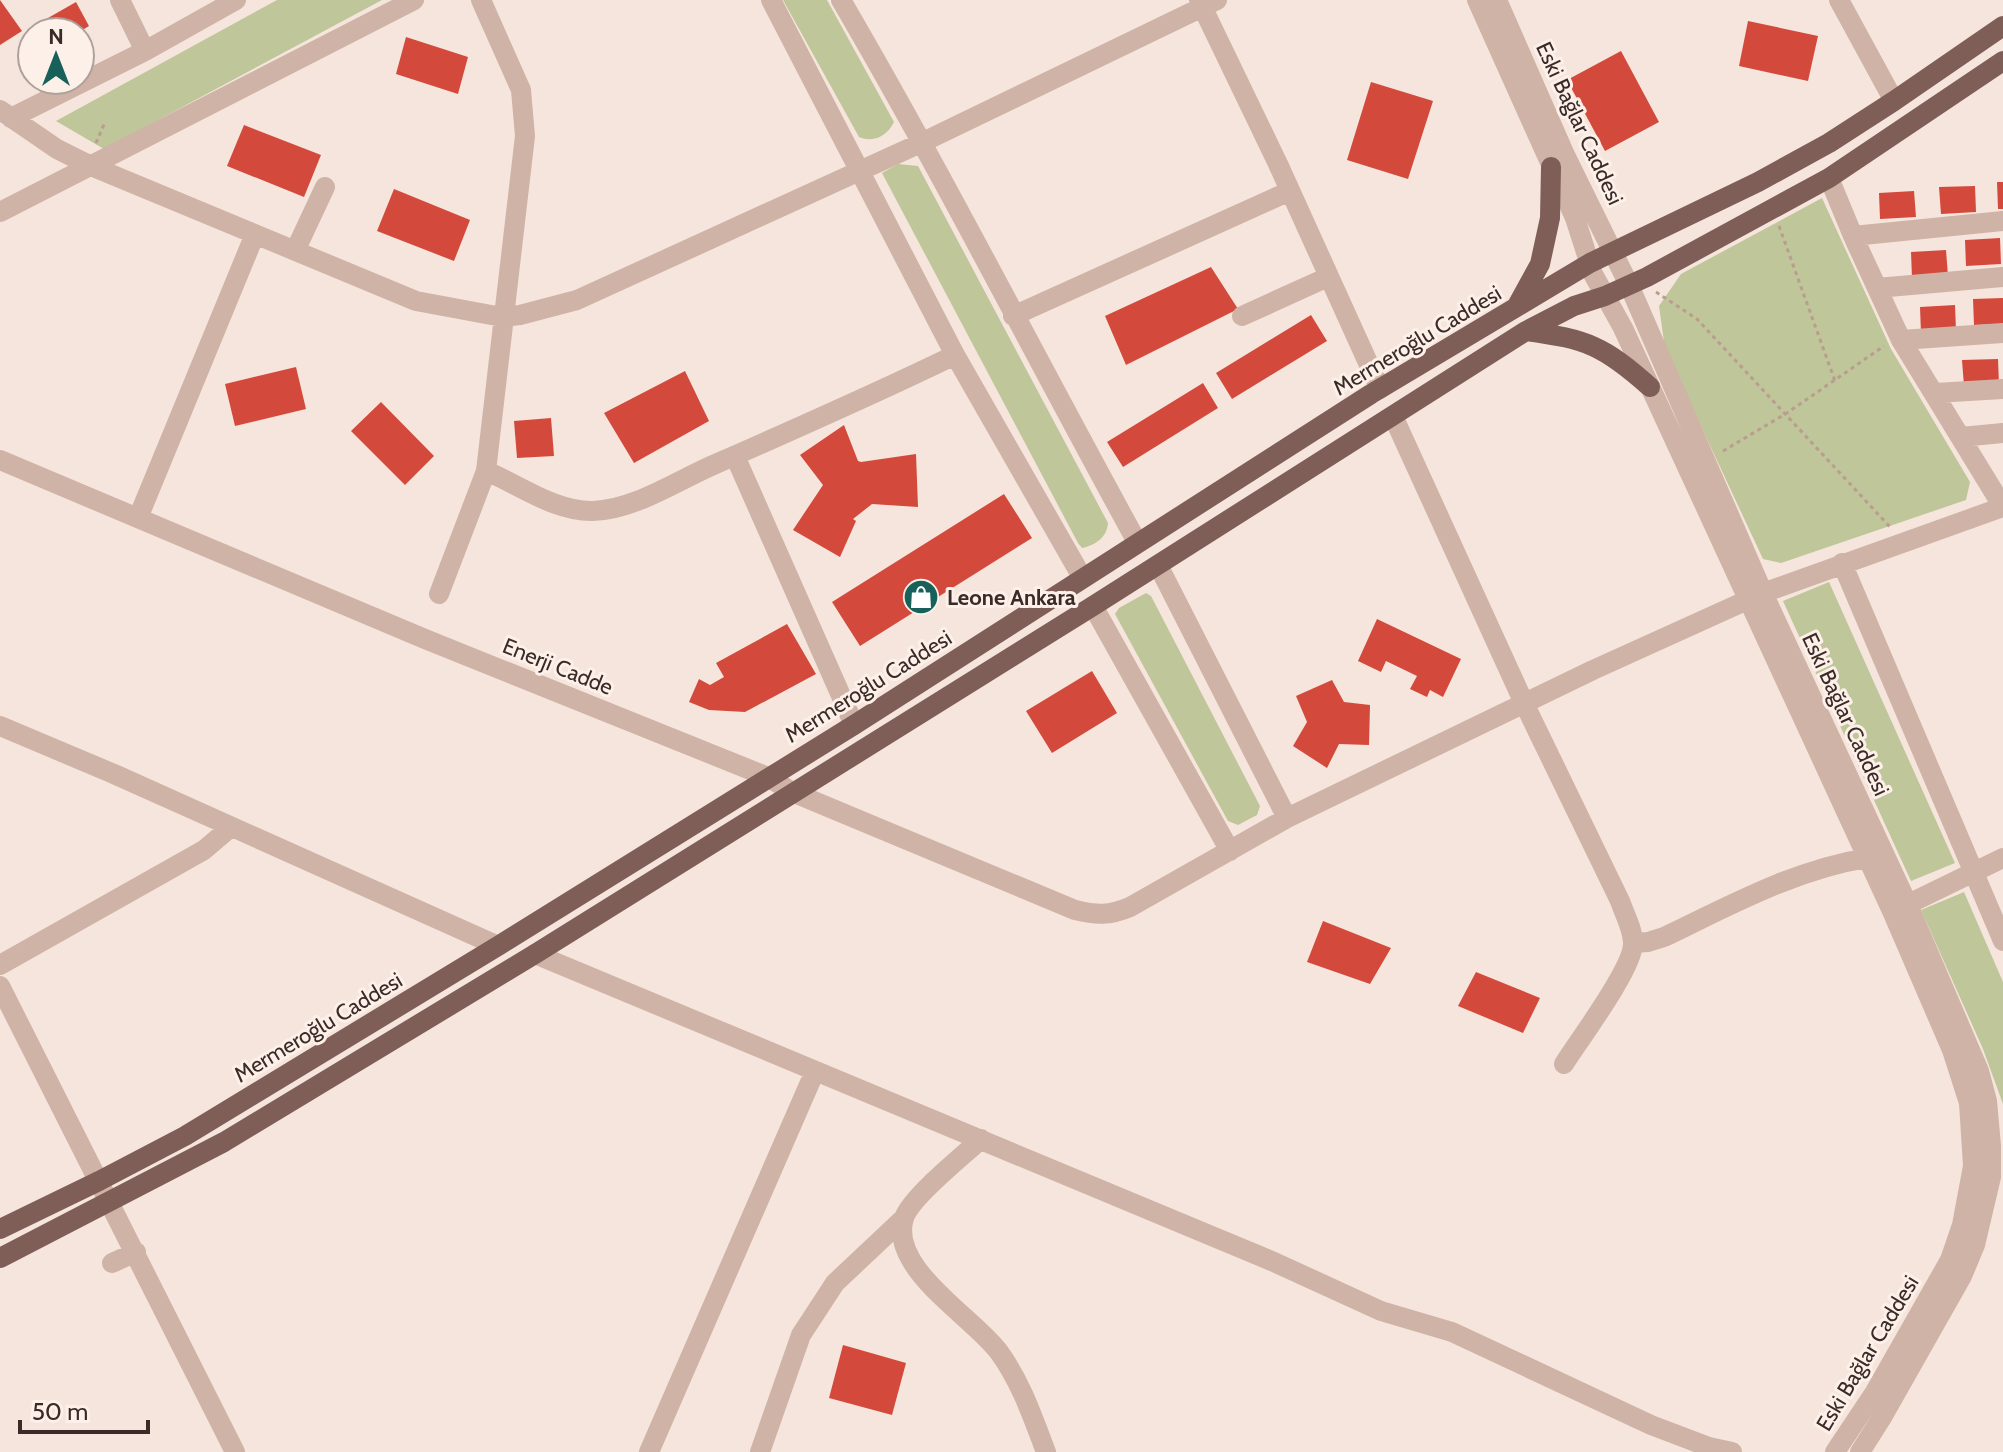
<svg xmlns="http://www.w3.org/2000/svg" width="2003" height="1452" viewBox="0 0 2003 1452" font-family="Cabin,sans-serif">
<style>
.green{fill:#bec69a}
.building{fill:#d34a3c}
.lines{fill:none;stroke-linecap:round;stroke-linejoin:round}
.path{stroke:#bb9c90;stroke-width:3;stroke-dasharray:4 4;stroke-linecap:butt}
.minor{stroke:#cfb3a6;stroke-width:20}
.major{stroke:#7e5e57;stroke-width:20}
.labels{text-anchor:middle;stroke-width:6;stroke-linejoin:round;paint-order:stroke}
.street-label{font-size:22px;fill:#3a2b28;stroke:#fcf0e9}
.poi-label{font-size:22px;font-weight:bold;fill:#3a2b28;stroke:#fcf0e9;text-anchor:start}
</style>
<rect width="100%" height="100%" fill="#f5e5dc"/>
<path class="green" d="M277 0H382L104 149 56 121Z
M783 0H827L894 122C887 136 874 143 859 137Z
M898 164 918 166 1108 523C1107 537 1096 545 1082 548L1078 543 882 173Z
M1822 198 1891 349 1970 482 1966 500 1781 563 1763 559 1665 349 1659 306 1681 274Z
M1829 582 1955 863 1911 881 1783 601Z
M1146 593 1151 596 1260 806 1257 815 1238 825 1228 821 1115 614 1119 608Z
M1964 892 2003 982V1104L1983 1049 1921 910Z"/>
<path class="building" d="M0 0 22 31 0 45Z
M76 2 89 26 79 32H32V39L27 30Z
M1748 21 1818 36 1808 81 1739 66Z
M406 37 468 57 458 94 396 74Z
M1621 51 1659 122 1605 151 1567 80Z
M1371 82 1433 101 1408 179 1347 160Z
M244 125 321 155 304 197 227 166Z
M1997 182H2003V209H1998Z
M1975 186 1976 212 1941 214 1939 187Z
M394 189 470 220 454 261 377 231Z
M1914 191 1916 217 1880 219 1879 193Z
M2000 238 2001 264 1966 266 1965 240Z
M1946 250 1948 276 1912 278 1911 252Z
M1211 267 1238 309 1126 365 1105 316Z
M2003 298V324L1974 325 1973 299Z
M1955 305 1956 331 1921 333 1920 307Z
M1311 315 1327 341 1232 399 1216 373Z
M1998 359 1999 385 1964 386 1962 360Z
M296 367 306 409 235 426 225 384Z
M685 371 709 421 634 463 604 413Z
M1203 383 1218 408 1123 467 1107 442Z
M381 402 434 456 405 485 351 431Z
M551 418 554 456 517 458 514 421Z
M844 425 858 461 861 462 916 454 918 507 872 504 853 519 856 521 840 557 793 530 823 485 800 455Z
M1004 494 1032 538 860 646 832 602Z
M1377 619 1461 659 1443 697 1430 690 1427 697 1410 689 1417 676 1386 661 1381 672 1358 661Z
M787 624 816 674 745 712 709 710 689 702 699 679 710 685 724 677 716 663Z
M1092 671 1117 713 1052 753 1026 711Z
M1332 680 1344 702 1370 705 1369 745 1339 744 1327 768 1293 746 1307 722 1296 696Z
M1323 921 1391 948 1370 984 1307 962Z
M1476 972 1540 998 1523 1033 1458 1006Z
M843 1345 906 1363 892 1415 829 1398Z"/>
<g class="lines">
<path class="path" d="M96 143 105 122
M1779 226 1835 381
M1656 292 1697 319 1890 527
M1723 451 1787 413 1884 346"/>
<path class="minor" d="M120 0 145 51
M771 0 955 355 1082 577
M841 0C945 178 1038 362 1137 542
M1199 0 1278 164 1380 389
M1477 0 1575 218 1593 274 1623 328 1892 911 1952 1050 1969 1103 1973 1166 1962 1225 1950 1260 1875 1392 1835 1452
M1497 0 1565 155 1629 285 1763 593 1908 905 1979 1071 1987 1101 1991 1146V1177L1975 1245 1962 1276 1881 1419 1860 1452
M1839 0 1894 101
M0 110 57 149 91 166 416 301 502 317 520 315 577 300 923 142 1217 0
M11 118 145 51 236 0
M1829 178 1853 236 1901 340 2003 507
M0 212 414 0
M1853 236 2003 221
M295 251 325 187
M1877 288 2003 277
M1013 316 1290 191
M1242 316 1328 277
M1901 340 2003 333
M1935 393 2003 389
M1393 416 1524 703 1620 901C1624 913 1633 929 1633 943 1634 967 1579 1040 1564 1064
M1961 437 2003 433
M735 456 854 725
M0 460 425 639 768 777 792 792 1075 910C1096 915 1109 916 1130 907L1287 818 1593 670 1763 593 2003 507
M486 471C520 485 555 512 593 511 633 510 675 482 711 466 793 430 875 394 955 355
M138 518 255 234
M1842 563 2003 941
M1158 565 1287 818
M439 594 486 471 525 136 521 90 481 0
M1093 606 1230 851
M0 726 114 774 498 946
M1896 910 2003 858
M1633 943 1648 942 1664 937C1731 905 1794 870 1867 858
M535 954 1274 1262 1381 1311 1452 1332 1651 1425 1709 1447 1732 1452
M0 965 204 850 231 827
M0 986 235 1452
M981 1139C963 1156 911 1197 904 1218 888 1268 973 1317 999 1352 1021 1382 1033 1418 1046 1452
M112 1263 136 1252
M649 1452 815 1071
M760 1452 801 1335 835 1283 904 1218"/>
<path class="major" d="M1518 304 1540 264 1550 218 1551 167
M1526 331C1587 339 1604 346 1650 387
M0 1229 99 1181 185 1136 498 946 854 725 1371 394 1590 263 1758 182 1829 143 1894 101 2003 26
M0 1258 224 1142 535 954 1093 606 1526 331 1574 306 1605 296 1647 277 1829 178 2003 61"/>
</g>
<defs>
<symbol id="shop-disc" viewBox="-11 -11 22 22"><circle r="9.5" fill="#18615a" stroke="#fcf0e9"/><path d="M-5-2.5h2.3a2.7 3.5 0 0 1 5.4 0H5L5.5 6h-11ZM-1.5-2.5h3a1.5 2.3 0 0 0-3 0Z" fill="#fff"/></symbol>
</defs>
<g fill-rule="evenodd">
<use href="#shop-disc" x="901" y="577" width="40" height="40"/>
</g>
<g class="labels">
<g class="street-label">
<text transform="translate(1580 123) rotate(65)" y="8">Eski Bağlar Caddesi</text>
<text transform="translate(1417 340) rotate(-31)" y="8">Mermeroğlu Caddesi</text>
<text transform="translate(558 666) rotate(22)" y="8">Enerji Cadde</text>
<text transform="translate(868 686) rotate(-32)" y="8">Mermeroğlu Caddesi</text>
<text transform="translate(1846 714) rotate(65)" y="8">Eski Bağlar Caddesi</text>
<text transform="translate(318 1027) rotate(-31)" y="8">Mermeroğlu Caddesi</text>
<text transform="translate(1867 1353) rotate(-59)" y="8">Eski Bağlar Caddesi</text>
</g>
<g class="poi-label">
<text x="947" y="605">Leone Ankara</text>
</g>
</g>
<g transform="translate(56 56)"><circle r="38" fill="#fcf0e9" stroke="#aea19c" stroke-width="2"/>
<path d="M0-6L14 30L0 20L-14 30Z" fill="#18615a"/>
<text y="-12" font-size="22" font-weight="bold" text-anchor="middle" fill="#3a2b28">N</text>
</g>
<path d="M20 1420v12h128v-12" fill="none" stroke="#3a2b28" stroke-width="4"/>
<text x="32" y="1420" font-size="24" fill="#3a2b28" stroke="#fcf0e9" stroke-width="6" paint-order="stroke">50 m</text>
</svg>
